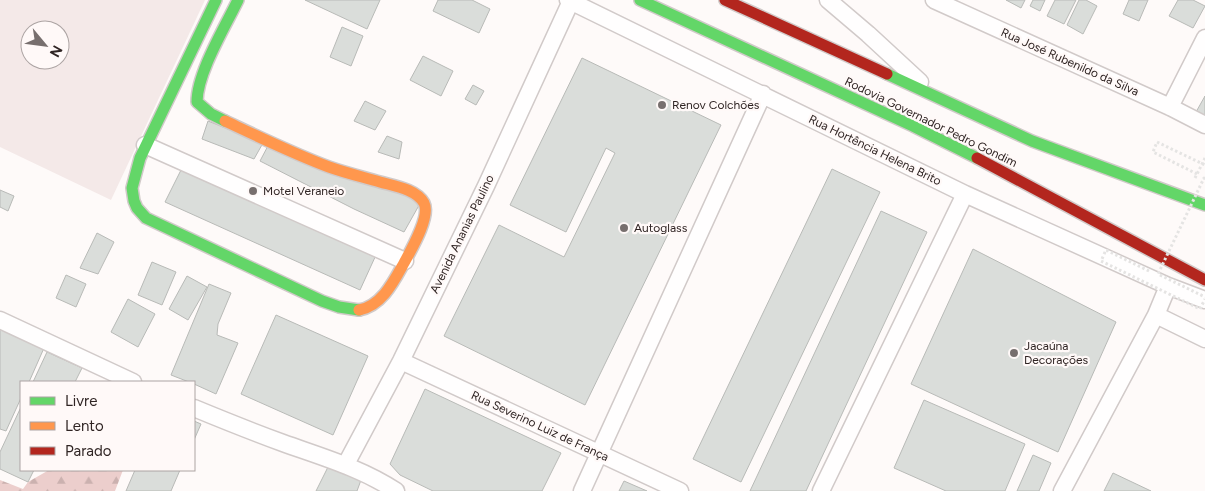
<svg xmlns="http://www.w3.org/2000/svg" width="1205" height="491" viewBox="0 0 1205 491" font-family="Figtree,sans-serif">
<style>
.built{fill:#f4e9e8;fill-rule:evenodd}
.forest{fill:url(#forest-firs)}
.building{fill:#daddda;stroke:#b8bab7}
.lines{fill:none;stroke-linecap:round;stroke-linejoin:round}
.street-casing{stroke:#d1cac9;stroke-width:19}
.fast-casing{stroke:#d1cac9;stroke-width:14}
.slow-casing{stroke:#d1cac9;stroke-width:14}
.jam-casing{stroke:#d1cac9;stroke-width:14}
.path{stroke:#e5e4e3;stroke-width:3;stroke-dasharray:2.5 2.5;stroke-linecap:butt}
.street{stroke:#fffefe;stroke-width:16}
.fast{stroke:#63d668;stroke-width:11}
.slow{stroke:#ff974d;stroke-width:11}
.jam{stroke:#b3261e;stroke-width:11}
.path-bridge{stroke:#e5e4e3;stroke-width:3;stroke-dasharray:2.5 2.5;stroke-linecap:butt}
.poi-dot{fill:#776f6e;stroke:#fff9f8;stroke-width:2}
.labels{text-anchor:middle;stroke-width:4.5;stroke-linejoin:round;paint-order:stroke}
.street-label{font-size:12px;fill:#2f2423;stroke:#fff9f8}
.poi-label{font-size:12px;fill:#2f2423;stroke:#fff9f8;text-anchor:start}
</style>
<defs>
<pattern id="forest-firs" width="22" height="20" patternUnits="userSpaceOnUse" patternTransform="scale(1.25)"><rect width="22" height="20" fill="#eccecc"/><path d="M5 1l3.5 6h-7zM16 11l3.5 6h-7z" fill="#cbb1af"/></pattern>
</defs>
<rect width="100%" height="100%" fill="#fefaf9"/>
<path class="built" d="M0 0H205L111 200 0 147ZM30 30H60V60H30Z"/>
<path class="forest" d="M49 470H123L115 491H0V480L23 489 28 482Z"/>
<path class="building" d="M305 0H380L367 29Z
M438 0H472L490 9 479 33 433 11Z
M1006 0H1025L1021 8Z
M1033 0H1045L1040 11 1030 6Z
M1055 0H1076L1064 24 1047 16Z
M1079 0H1086L1097 6 1083 34 1067 25Z
M1129 0H1148L1139 21 1123 14Z
M1178 0H1193L1205 6 1193 28 1169 16Z
M342 27 363 36 351 66 330 57Z
M423 56 453 71 441 96 410 80Z
M582 58 721 125 585 405 444 336 499 225 564 257 615 153 606 148 566 232 510 205Z
M473 85 484 91 476 105 465 99Z
M1205 96V116L1196 112Z
M365 101 386 111 375 130 354 121Z
M208 121 263 143 254 159 202 139Z
M387 136 402 142 399 159 378 152Z
M270 142 422 200 404 232 354 209 260 161Z
M182 168 376 255 360 290 165 202Z
M832 169 880 192 741 482 693 459Z
M0 190 14 196 8 211 0 207Z
M881 211 927 232 806 491H750Z
M97 233 114 242 98 274 80 268Z
M973 249 1116 322 1058 452 911 384Z
M152 262 176 272 162 305 138 295Z
M66 275 86 284 76 307 56 298Z
M187 276 207 287 188 320 169 309Z
M209 284 231 293 218 324 217 335 238 343 216 394 194 384V382H189L171 375Z
M128 299 155 314 138 347 111 332Z
M276 315 368 356 333 435 241 394Z
M0 328 44 348 29 382H21V398L6 431 0 429Z
M47 352 82 368 75 382H33Z
M425 389 561 453 542 491H433L400 475 390 464Z
M924 400 1025 444 1005 491H946L894 468Z
M21 407V470H34L28 482 0 469V452Z
M194 421 201 424 194 440Z
M1033 455 1051 463 1039 491H1017Z
M329 465 361 480 357 491H316Z
M135 470H180L171 491H126Z
M1113 473 1151 491H1104Z
M624 481 647 491H619Z"/>
<g class="lines">
<defs>
<path id="street" d="M568 0 965 194 1168 286 1156 315 1062 491
M828 0 868 34 920 82
M934 0 1170 107 1205 125
M1170 107 1205 38
M145 145 405 261
M1168 286 1205 300
M1156 315 1205 339
M0 320 133 382
M401 361 680 491
M194 408C223 420 253 432 283 443 322 457 361 468 396 491
M346 464 401 361 486 186 571 1
M582 491 763 94
M821 491 965 194"/>
<path id="fast" d="M216 0 140 158 132 188 134 201 137 208 146 218 322 301 339 307 359 310
M640 0 913 126 977 158
M887 74 1032 141 1205 205
M225 121 211 114 197 102C197 73 225 27 238 0"/>
<path id="slow" d="M225 121C259 137 294 154 329 167 346 173 363 177 380 182 394 186 416 189 424 203 431 216 411 250 404 263 394 281 382 306 359 310"/>
<path id="jam" d="M725 0 887 74
M977 158 1205 280"/>
</defs>
<use href="#street" class="street-casing"/>
<use href="#fast" class="fast-casing"/>
<use href="#slow" class="slow-casing"/>
<use href="#jam" class="jam-casing"/>
<path class="path" d="M1195 178 1205 158"/>
<use href="#street" class="street"/>
<use href="#fast" class="fast"/>
<use href="#slow" class="slow"/>
<use href="#jam" class="jam"/>
<path class="path-bridge" d="M1197 174 1153 152 1157 142 1205 165
M1205 179 1204 178 1158 274 1205 297
M1149 271 1106 250 1101 261 1200 309 1205 299"/>
</g>
<g class="poi-dot">
<circle cx="662" cy="105" r="5"/>
<circle cx="253" cy="191" r="5"/>
<circle cx="624" cy="228" r="5"/>
<circle cx="1014" cy="353" r="5"/>
</g>
<g class="labels">
<g class="street-label">
<text transform="translate(1070 62) rotate(24)" y="4">Rua José Rubenildo da Silva</text>
<text transform="translate(931 122) rotate(26)" y="4">Rodovia Governador Pedro Gondim</text>
<text transform="translate(875 150) rotate(26)" y="4">Rua Hortência Helena Brito</text>
<text transform="translate(462 234) rotate(-64)" y="4">Avenida Ananias Paulino</text>
<text transform="translate(540 426) rotate(25)" y="4">Rua Severino Luiz de França</text>
</g>
<g class="poi-label">
<text x="672" y="109">Renov Colchões</text>
<text x="263" y="195">Motel Veraneio</text>
<text x="634" y="232">Autoglass</text>
<text x="1024" y="350">Jacaúna<tspan x="1024" dy="14">Decorações</tspan></text>
</g>
</g>
<rect x="20" y="381" width="175" height="90" fill="#fff9f8" stroke="#aca4a3"/>
<rect x="30" y="397" width="25" height="8" fill="#63d668" stroke="#aca4a3"/>
<text x="65" y="406" font-size="15" fill="#2f2423">Livre</text>
<rect x="30" y="422" width="25" height="8" fill="#ff974d" stroke="#aca4a3"/>
<text x="65" y="431" font-size="15" fill="#2f2423">Lento</text>
<rect x="30" y="447" width="25" height="8" fill="#b3261e" stroke="#aca4a3"/>
<text x="65" y="456" font-size="15" fill="#2f2423">Parado</text>
<g transform="translate(45 45) rotate(119)"><circle r="24" fill="#fff9f8" stroke="#aca4a3"/>
<path d="M0-4L9 19L0 12L-9 19Z" fill="#776f6e"/>
<text y="-8" font-size="14" font-weight="bold" text-anchor="middle" fill="#2f2423">N</text>
</g>
</svg>
